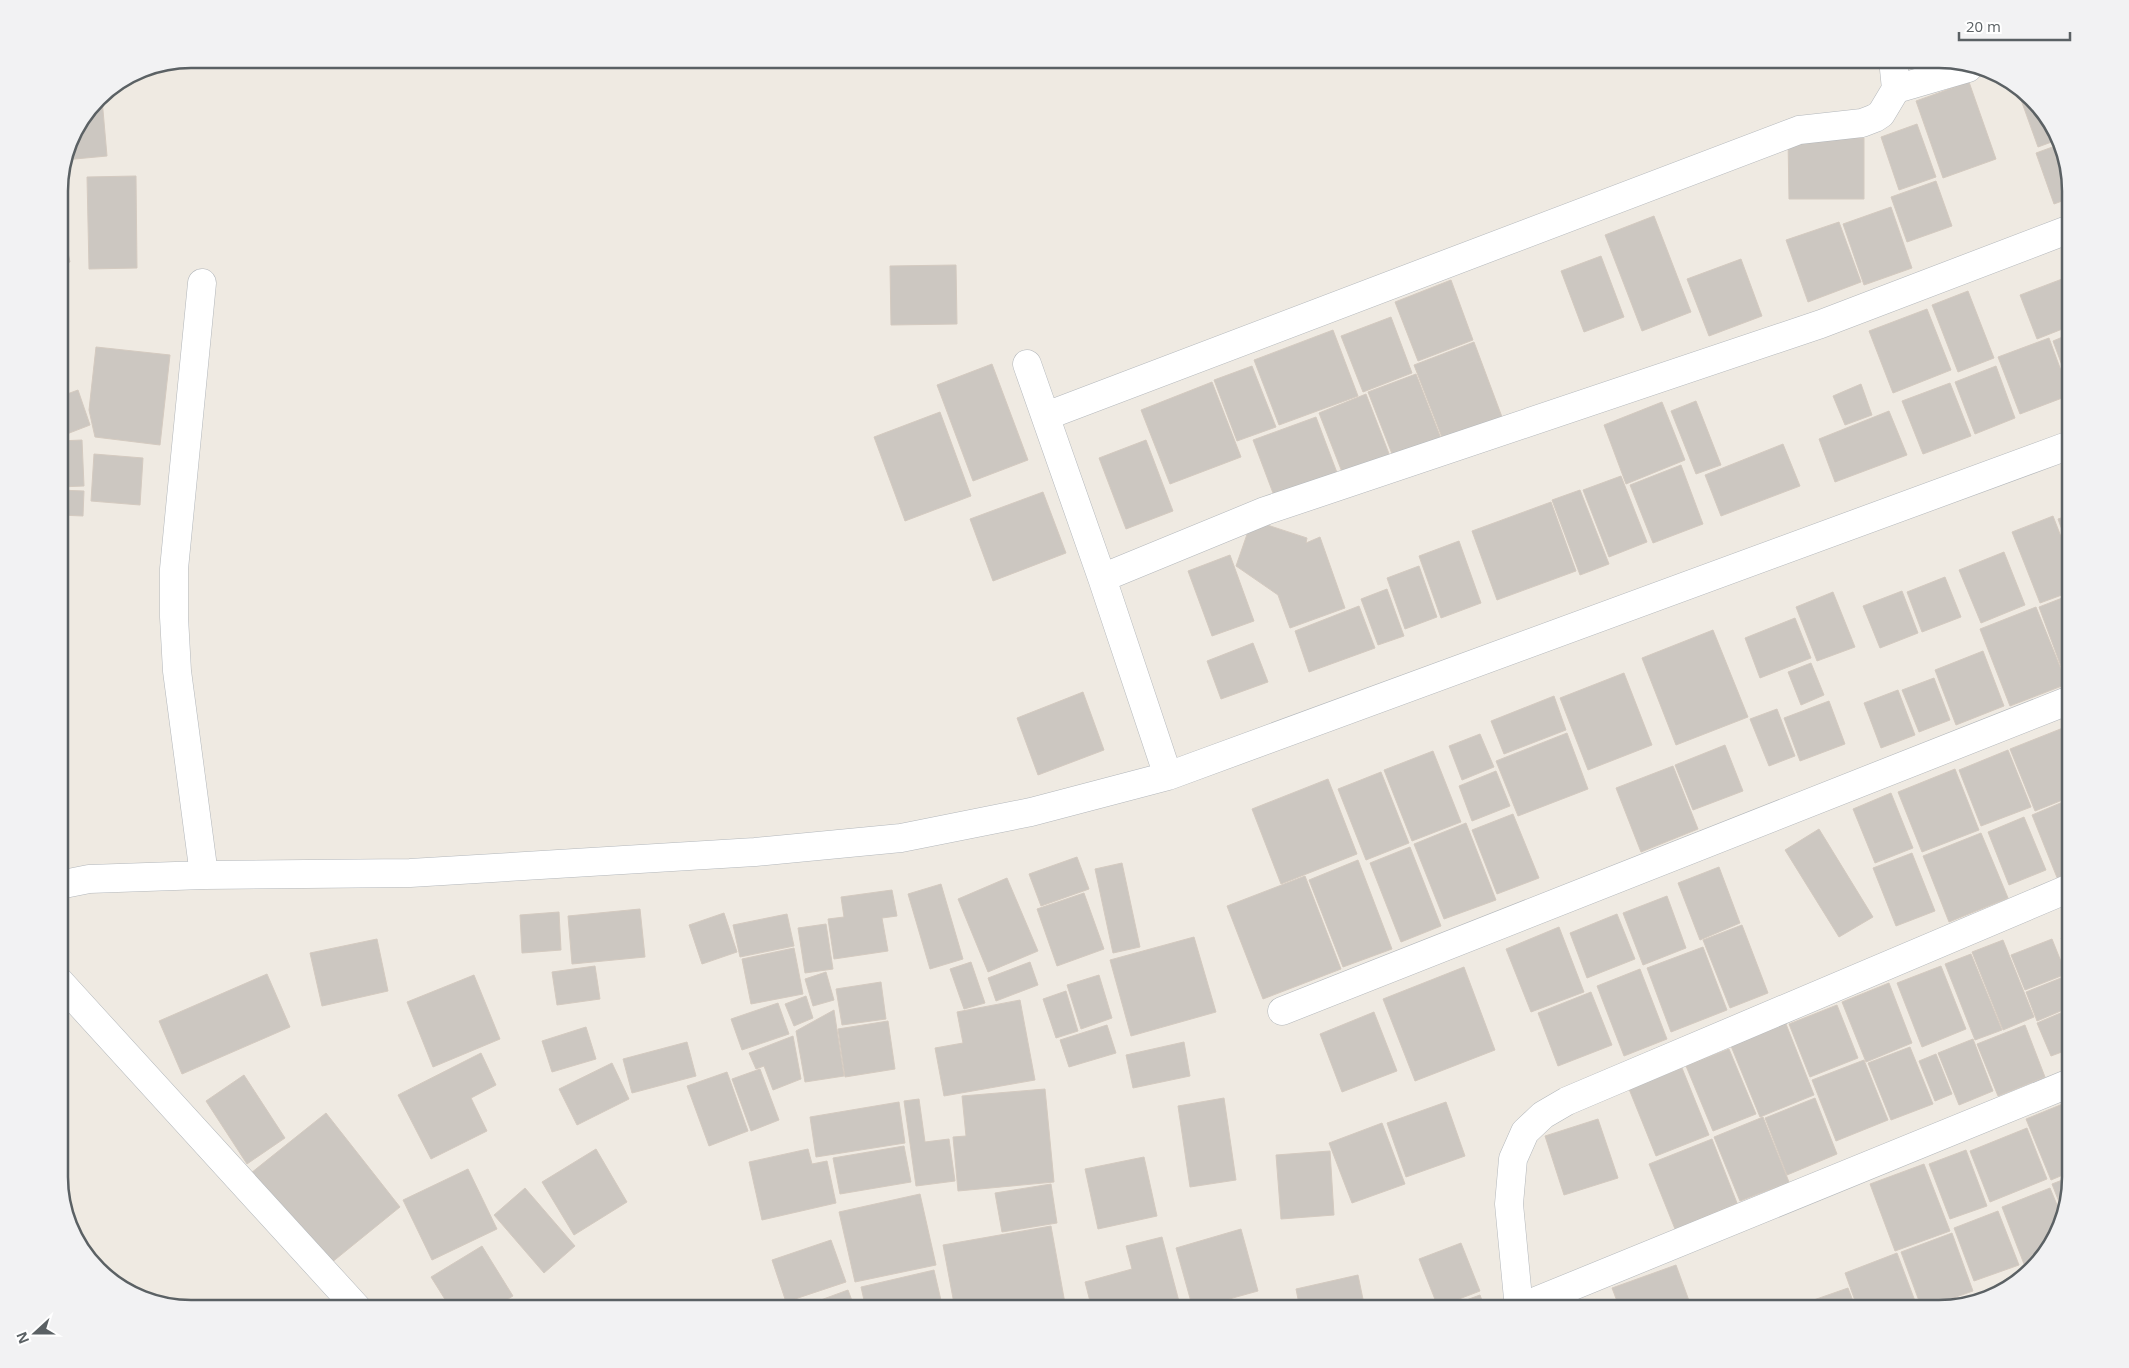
<svg xmlns="http://www.w3.org/2000/svg" width="2129" height="1368" viewBox="0 0 2129 1368" font-family="'Open Sans',sans-serif">
<style>
.building{fill:#ccc7c1;stroke:#d4cac0}
.lines{fill:none;stroke-linecap:round;stroke-linejoin:round}
.minor-casing{stroke:#b3b7bb;stroke-width:29}
.tertiary-casing{stroke:#b3b7bb;stroke-width:29}
.minor{stroke:#fff;stroke-width:28}
.tertiary{stroke:#fff;stroke-width:28}
.rim{fill:none;stroke:#5b6164;stroke-width:2.5}
</style>
<rect width="100%" height="100%" fill="#efeae2"/>
<path class="building" d="M1969 82 1996 159 1943 178 1916 101Z
M2025 95 2053 125 2057 140 2038 147 2020 97Z
M96 99H102L107 156 64 160 69 140Z
M1917 124 1936 177 1899 190 1881 137Z
M1788 138H1864V199H1789Z
M2058 145 2070 191V198L2054 204 2036 153Z
M136 176 137 268 89 269 87 177Z
M1936 181 1952 226 1907 242 1891 197Z
M1891 207 1912 268 1864 285 1843 224Z
M59 210 70 262 59 264Z
M1654 216 1691 312 1642 331 1605 235Z
M1839 222 1861 282 1808 302 1786 240Z
M1601 256 1624 317 1584 332 1561 271Z
M1741 259 1762 316 1709 336 1687 279Z
M956 265 957 324 891 325 890 266Z
M2070 276V326L2037 339 2020 295Z
M1451 280 1473 340 1418 361 1395 302Z
M59 285 65 327 59 328Z
M1968 291 1994 358 1958 372 1932 305Z
M1927 309 1951 370 1893 393 1869 331Z
M1391 317 1412 373 1363 392 1341 336Z
M1333 330 1358 396 1279 425 1254 360Z
M2070 334V387L2053 341Z
M2049 338 2070 395 2020 414 1998 357Z
M1474 342 1502 417 1443 440 1414 365Z
M96 347 170 355 160 445 95 437 89 410Z
M992 364 1028 460 973 481 937 385Z
M1252 366 1276 427 1237 441 1214 380Z
M1996 366 2015 418 1975 434 1955 382Z
M1416 374 1442 441 1394 459 1368 392Z
M1212 382 1241 457 1170 484 1141 410Z
M1950 383 1971 436 1923 454 1902 401Z
M1861 384 1872 415 1845 425 1833 396Z
M78 390 90 425 59 437V397Z
M1366 394 1391 459 1344 477 1319 413Z
M1696 401 1721 465 1696 474 1671 411Z
M1662 402 1685 460 1626 484 1604 425Z
M1889 411 1907 455 1835 482 1819 439Z
M940 412 971 496 905 521 874 437Z
M1316 417 1339 478 1276 501 1253 440Z
M82 440 84 486 59 487V441Z
M1146 440 1173 511 1126 529 1099 458Z
M1783 444 1800 486 1721 516 1705 475Z
M94 454 143 458 140 505 91 501Z
M1681 465 1703 524 1653 543 1630 485Z
M1621 476 1647 542 1609 557 1583 490Z
M59 490 84 491 83 516 59 515Z
M1580 490 1609 564 1580 575 1552 500Z
M1043 492 1066 553 993 581 970 519Z
M1551 502 1576 571 1497 600 1472 531Z
M2070 515V552L2058 519Z
M2053 516 2070 560V592L2040 603 2012 532Z
M1252 520 1307 538 1306 543 1320 537 1345 608 1290 628 1278 595 1236 566Z
M1459 541 1481 603 1441 618 1419 556Z
M2004 552 2025 605 1981 623 1959 570Z
M1230 555 1254 621 1212 636 1188 571Z
M1419 566 1437 617 1405 629 1387 578Z
M1945 577 1961 617 1922 632 1907 592Z
M1387 589 1404 636 1378 645 1361 599Z
M1902 591 1918 633 1880 648 1863 606Z
M1833 592 1855 647 1817 661 1796 607Z
M2070 595V678L2066 680 2039 607Z
M1359 606 1375 648 1309 672 1295 631Z
M2036 607 2067 684 2010 706 1980 629Z
M1795 618 1811 658 1760 678 1745 638Z
M1713 630 1748 717 1676 745 1642 658Z
M1253 643 1268 682 1221 699 1207 661Z
M1983 651 2004 706 1956 725 1935 670Z
M1811 663 1824 695 1801 705 1788 672Z
M1624 673 1652 745 1588 770 1560 698Z
M1934 678 1950 720 1919 732 1902 690Z
M1898 690 1915 735 1881 748 1864 703Z
M1083 692 1104 750 1038 775 1017 718Z
M1554 696 1566 730 1504 754 1491 721Z
M1829 701 1845 744 1800 761 1784 718Z
M1777 709 1795 756 1769 766 1750 719Z
M2068 726 2070 732V797L2035 811 2010 749Z
M1567 733 1588 789 1518 816 1496 761Z
M1480 734 1494 767 1462 780 1449 746Z
M1725 745 1743 791 1693 810 1675 765Z
M2008 750 2031 807 1981 826 1959 770Z
M1433 751 1461 822 1412 841 1384 770Z
M1673 766 1698 829 1641 852 1616 788Z
M1955 769 1979 830 1922 852 1898 792Z
M1496 771 1510 806 1472 821 1459 786Z
M1381 772 1409 843 1366 860 1338 789Z
M1328 779 1357 854 1281 884 1252 809Z
M1891 793 1913 848 1875 863 1853 809Z
M2070 799V875L2058 880 2032 815Z
M1513 814 1539 878 1497 894 1472 830Z
M2024 817 2046 870 2009 885 1988 832Z
M1466 823 1496 900 1444 919 1414 844Z
M1819 829 1873 917 1839 937 1785 850Z
M1981 833 2008 898 1949 922 1923 856Z
M1410 847 1441 926 1401 942 1370 863Z
M1912 853 1935 911 1896 926 1873 868Z
M1077 857 1089 889 1041 906 1029 874Z
M1358 860 1392 949 1343 967 1309 880Z
M1122 863 1140 947 1113 953 1095 869Z
M1719 867 1740 923 1700 940 1678 883Z
M1305 876 1341 969 1263 999 1227 906Z
M1007 878 1038 951 988 972 958 899Z
M941 884 963 959 930 969 908 894Z
M892 890 897 916 882 918 888 951 834 959 828 919 844 917 841 897Z
M1084 893 1104 949 1057 966 1037 909Z
M1667 896 1686 948 1643 965 1623 913Z
M640 909 645 957 572 964 568 916Z
M559 912 561 950 522 953 520 915Z
M724 913 737 952 702 964 689 925Z
M787 914 794 946 740 957 733 925Z
M1617 914 1635 959 1587 978 1570 933Z
M826 924 833 969 805 973 798 928Z
M1742 925 1768 993 1730 1008 1703 940Z
M1559 927 1584 992 1531 1012 1506 949Z
M2070 935V962L2061 938Z
M1194 937 1216 1012 1131 1036 1110 960Z
M377 939 388 991 322 1006 310 953Z
M2052 939 2066 974 2025 990 2011 955Z
M2003 940 2034 1017 2003 1030 1972 952Z
M1703 947 1727 1010 1671 1032 1647 968Z
M794 948 803 994 751 1004 742 959Z
M1971 954 2002 1030 1975 1040 1945 964Z
M971 962 985 1003 964 1009 950 969Z
M1030 962 1038 985 996 1001 988 978Z
M595 966 600 999 557 1005 552 972Z
M1941 966 1966 1029 1922 1047 1897 983Z
M1464 967 1495 1050 1415 1081 1383 999Z
M1640 969 1667 1039 1624 1056 1597 986Z
M826 972 834 1000 813 1006 805 979Z
M267 974 290 1027 182 1074 159 1021Z
M474 975 500 1039 433 1067 407 1002Z
M1099 975 1112 1018 1081 1029 1067 985Z
M2066 976 2070 987V1007L2037 1021 2026 992Z
M881 982 886 1019 842 1025 836 989Z
M1889 983 1912 1043 1866 1062 1842 1002Z
M1066 991 1078 1031 1056 1038 1043 999Z
M1591 992 1612 1045 1558 1066 1538 1013Z
M806 996 813 1018 794 1026 785 1004Z
M1020 1000 1035 1080 944 1096 935 1048 963 1043 957 1012Z
M778 1003 789 1034 742 1050 731 1019Z
M1837 1005 1858 1058 1810 1077 1789 1024Z
M2070 1009V1049L2051 1056 2037 1023Z
M834 1010 844 1076 805 1082 796 1031Z
M1374 1012 1397 1071 1342 1092 1320 1034Z
M888 1021 895 1069 845 1077 838 1029Z
M1786 1024 1814 1095 1760 1117 1731 1046Z
M1107 1025 1116 1053 1069 1067 1060 1040Z
M2025 1025 2045 1077 1998 1096 1977 1044Z
M586 1027 596 1059 552 1072 542 1041Z
M793 1036 801 1079 773 1090 764 1066 756 1069 749 1053Z
M1973 1039 1993 1091 1959 1105 1938 1053Z
M687 1042 696 1076 632 1093 623 1059Z
M1184 1042 1190 1076 1133 1088 1126 1055Z
M1910 1047 1933 1104 1891 1120 1868 1063Z
M1729 1049 1756 1114 1713 1131 1686 1066Z
M481 1053 496 1085 471 1098 487 1131 431 1159 398 1095Z
M1936 1054 1952 1094 1935 1101 1919 1061Z
M1864 1060 1888 1120 1836 1141 1812 1080Z
M612 1063 629 1099 577 1125 559 1089Z
M1682 1068 1709 1135 1656 1156 1629 1089Z
M760 1069 779 1120 751 1131 732 1079Z
M727 1072 748 1131 709 1146 687 1086Z
M244 1075 285 1138 247 1164 206 1101Z
M1045 1089 1054 1182 958 1191 953 1137 966 1136 962 1096Z
M1224 1098 1236 1180 1190 1187 1178 1106Z
M1815 1098 1837 1154 1787 1175 1765 1118Z
M919 1099 925 1142 949 1139 955 1181 916 1186 904 1101Z
M2070 1101V1172L2051 1180 2026 1119Z
M899 1102 905 1143 816 1157 810 1117Z
M1446 1102 1465 1156 1406 1177 1387 1123Z
M326 1113 400 1207 331 1263 251 1173Z
M1763 1117 1789 1182 1740 1201 1714 1137Z
M1598 1119 1618 1178 1564 1195 1545 1136Z
M1382 1123 1405 1184 1352 1203 1329 1143Z
M2027 1128 2047 1179 1990 1202 1970 1151Z
M1712 1139 1737 1203 1675 1229 1649 1164Z
M904 1146 911 1182 840 1194 833 1158Z
M596 1149 627 1202 574 1235 542 1182Z
M808 1149 812 1164 827 1161 836 1203 762 1220 749 1162Z
M1966 1150 1987 1206 1950 1219 1929 1164Z
M1330 1151 1334 1215 1281 1219 1276 1155Z
M1144 1157 1157 1216 1098 1229 1085 1169Z
M1924 1164 1950 1231 1895 1251 1870 1184Z
M468 1169 497 1229 432 1260 403 1200Z
M2070 1177 2061 1207 2052 1184Z
M1051 1184 1057 1223 1002 1232 995 1193Z
M525 1188 575 1246 544 1273 494 1215Z
M2050 1188 2060 1212 2048 1250 2040 1258 2024 1264 2002 1207Z
M920 1194 936 1265 855 1282 839 1212Z
M1998 1211 2019 1265 1974 1281 1954 1228Z
M1051 1226 1066 1309H955L943 1245Z
M1241 1229 1258 1291 1193 1309 1176 1248Z
M1952 1233 1973 1291 1922 1309 1901 1252Z
M1162 1237 1181 1309H1092L1085 1282 1132 1269 1126 1246Z
M831 1240 846 1282 786 1302 772 1260Z
M1461 1243 1480 1291 1438 1307 1419 1259Z
M482 1246 513 1296 491 1309H451L431 1277Z
M1897 1253 1918 1309H1858L1845 1273Z
M1676 1265 1692 1309H1620L1612 1288Z
M934 1270 943 1309H866L861 1287Z
M1358 1275 1365 1309H1300L1296 1289Z
M1848 1288 1856 1309H1810L1808 1302Z
M848 1290 855 1309H799V1308Z
M1480 1295 1485 1309H1452L1450 1306Z
M1506 1301 1509 1309H1486Z"/>
<g class="lines">
<defs>
<path id="minor" d="M1893 59 1896 89
M202 283 174 569V617L177 671 204 875
M1027 364 1102 578 1168 776
M1046 416 1799 130 1862 123 1875 118 1881 114 1896 89 1968 68
M1102 578 1265 511 1821 324 2070 229
M59 885 89 879 204 875 410 873 755 852 901 838 1031 812 1168 776 2070 445
M1282 1011 2070 700
M1519 1308 2070 1083
M1519 1309 1509 1204 1513 1159 1525 1132 1543 1115 1567 1101 2070 888"/>
<path id="tertiary" d="M59 981 358 1309"/>
</defs>
<use href="#minor" class="minor-casing"/>
<use href="#tertiary" class="tertiary-casing"/>
<use href="#minor" class="minor"/>
<use href="#tertiary" class="tertiary"/>
</g>
<path d="M0 0H2129V1368H0ZM191 68H1939A123 123 0 0 1 2062 191V1177A123 123 0 0 1 1939 1300H191A123 123 0 0 1 68 1177V191A123 123 0 0 1 191 68Z" fill="#f2f2f3" fill-rule="evenodd"/>
<path class="rim" d="M191 68H1939A123 123 0 0 1 2062 191V1177A123 123 0 0 1 1939 1300H191A123 123 0 0 1 68 1177V191A123 123 0 0 1 191 68Z"/>
<g transform="translate(35 1333) rotate(249)" stroke="#ffffff" stroke-width="4" paint-order="stroke">
<path d="M0-4L9 19L0 12L-9 19Z" fill="#5b6164"/>
<text y="-8" font-size="14" font-weight="bold" text-anchor="middle" fill="#5b6164">N</text>
</g>
<path d="M1959 32v8h111v-8" fill="none" stroke="#5b6164" stroke-width="2.5"/>
<text x="1966" y="32" font-size="15" fill="#5b6164" stroke="#ffffff" stroke-width="4" paint-order="stroke">20 m</text>
</svg>
